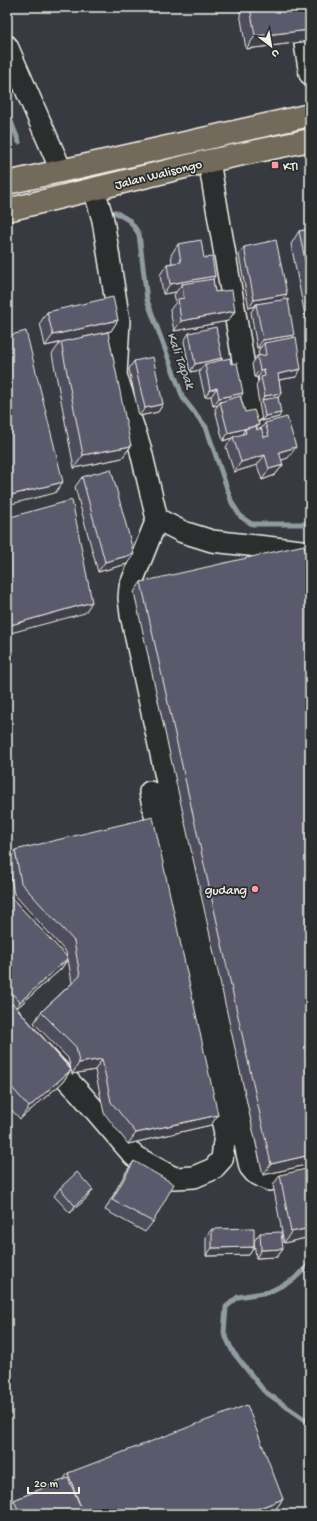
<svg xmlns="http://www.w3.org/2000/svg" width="317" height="1521" viewBox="0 0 317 1521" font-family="'Gochi Hand',sans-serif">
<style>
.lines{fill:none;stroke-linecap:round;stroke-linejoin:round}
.stream{stroke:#8f9ca0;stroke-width:5}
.minor-casing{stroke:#f4f1e8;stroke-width:24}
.highway-casing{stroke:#f4f1e8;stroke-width:25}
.minor{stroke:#2a2d2e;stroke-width:21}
.highway{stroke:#726b5a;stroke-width:22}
.wall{fill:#4d4d5d;stroke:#f4f1e8;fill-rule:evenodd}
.shaded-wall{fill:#3f3f4c;stroke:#f4f1e8}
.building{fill:#5a5a6c;stroke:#f4f1e8}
.poi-dot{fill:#ff9aa2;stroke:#2a2d2e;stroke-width:1.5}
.labels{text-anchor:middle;stroke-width:3.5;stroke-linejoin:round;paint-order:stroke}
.poi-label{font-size:13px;fill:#f4f1e8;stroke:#2a2d2e;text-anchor:start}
.street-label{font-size:13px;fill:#f4f1e8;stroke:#2a2d2e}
.water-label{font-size:14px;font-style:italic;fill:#b1b8b8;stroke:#2a2d2e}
</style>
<rect width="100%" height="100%" fill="#383a41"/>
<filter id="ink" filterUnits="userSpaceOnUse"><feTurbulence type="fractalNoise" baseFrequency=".025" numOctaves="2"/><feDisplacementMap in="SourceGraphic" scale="8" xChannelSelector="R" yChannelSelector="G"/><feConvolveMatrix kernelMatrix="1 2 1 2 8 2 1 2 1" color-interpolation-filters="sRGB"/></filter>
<g filter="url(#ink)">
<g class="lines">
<path class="stream" d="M7 112 19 142
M115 212 130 221 139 234 147 300 183 398 206 427 232 503 241 517 252 524H310
M310 1264 293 1280 269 1292 238 1297 226 1307 224 1333 233 1352 264 1391 310 1423"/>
<defs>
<path id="minor" d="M305 44 310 74
M7 46 61 170
M209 161 252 413
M94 189 103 220 119 321 116 375 140 447 157 519 130 587 129 598 131 615 250 1167 255 1173 269 1180 310 1170
M157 519 183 532 212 541 310 552
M7 1017 80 1093 134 1156 174 1178 194 1177 213 1169 222 1159 225 1133 150 792"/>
<path id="highway" d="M7 183 310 115
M7 210 209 161 310 140"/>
</defs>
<use href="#minor" class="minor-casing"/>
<use href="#highway" class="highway-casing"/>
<use href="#minor" class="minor"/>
<use href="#highway" class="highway"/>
</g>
<path class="wall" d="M239 7H310V41L246 49Z
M310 229V341L291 244 299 231Z
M178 244 204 258 213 280 215 292 235 311 228 321 174 331 170 310 176 302 174 295 176 292 163 294 160 275 167 264 172 263 171 255Z
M244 247 282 300 292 338 296 377 279 380 281 393 278 397 279 417 262 421 256 385 259 380 258 377H254L252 364 257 356H259L258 351 261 347 257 348 251 312 255 306 249 308 239 255Z
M47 312 118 320 111 331 83 337 131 446 122 458 74 468 52 354 60 343 45 346 40 323Z
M189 333 222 358 221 360 231 364 245 412 257 428V430L261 429 265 423 288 458 281 460 283 465 275 475 262 480 257 465 234 472 226 447 232 438 223 441 215 409 218 405 213 406 211 396 205 397 199 372 200 370 190 372 184 341Z
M134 361 163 404 158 412 139 416 129 369Z
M82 477 127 564 98 572 75 487Z
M310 570V1164L263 1175 134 592 141 582Z
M15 850 218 1115 211 1125 128 1144 104 1113 95 1070 72 1074 71 1070 62 1083 20 1119 7 1105V1009L8 1008 7 1007V893L67 958 66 952 14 894 8 861ZM68 959 72 983 41 1012 34 1023 68 1058 71 1069 17 1008 61 969Z
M134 1161 153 1222 145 1232 105 1210 126 1172Z
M280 1175 310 1237 284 1243 273 1185Z
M60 1188 87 1198 70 1213 54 1196Z
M212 1229 254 1247 249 1255 206 1256V1236Z
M260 1233 283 1249 277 1257 256 1258 254 1241Z
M68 1473 283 1499 275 1510 265 1514H9L7 1510 14 1500 63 1480Z"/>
<path class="shaded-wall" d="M310 30V41L246 49 255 36Z
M215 276 208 287 182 284 176 292 163 294 170 284Z
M287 294 281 301 256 304 255 306 249 308 254 300Z
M235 311 228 321 174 331 181 321Z
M118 320 111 331 45 346 53 335Z
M294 335 289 343H264L261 347 257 348 263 340Z
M222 358 217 366 205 364 200 370 190 372 195 364Z
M264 369 258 377H254L260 370Z
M301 369 296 377 272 381 278 374Z
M217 388 211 396 205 397 210 390Z
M243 393 238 401 220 402 218 405 213 406 219 398Z
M281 393 276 401 262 400 265 396Z
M163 404 158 412 139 416 145 408Z
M281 413 279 417 262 421 265 416Z
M259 425 253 432 246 433 245 429 241 436 233 437 232 438 223 441 228 433Z
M131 446 122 458 74 468 83 455Z
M296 447 288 458 272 463 279 452Z
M265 455 257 465 234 472 241 462Z
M283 465 275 475 262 480 269 469Z
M63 482 55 493 7 505V496Z
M134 554 127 564 98 572 105 562Z
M92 602 85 613 7 634V626Z
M68 958 61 969 12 1012 20 1002Z
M102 1059 95 1070 72 1074 79 1063Z
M71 1070 62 1083 20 1119 29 1107Z
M218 1115 211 1125 128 1144 136 1133Z
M310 1155V1164L263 1175 271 1164Z
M93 1190 87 1198 70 1213 75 1206Z
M310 1228V1237L284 1243 291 1232Z
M254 1247 249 1255 206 1256 212 1248Z
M283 1249 277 1257 256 1258 261 1250Z
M283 1499 275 1510 265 1514H244Z
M82 1511 80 1514H75Z"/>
<path class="building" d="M250 7H310V30L255 36Z
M310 229V284L299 231Z
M201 240 204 258 212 257 215 276 170 284 167 264 181 262 178 244Z
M276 240 287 294 254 300 244 247Z
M213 279 215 292 232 290 235 311 181 321 178 299 184 298 182 284Z
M113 297 118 320 53 335 47 312Z
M288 299 294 335 263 340 256 304Z
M216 327 222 358 195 364 189 333Z
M26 331 63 482 7 496V336Z
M108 332 131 446 83 455 61 342Z
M296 337 301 369 278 374 281 393 265 396 261 377 265 376 264 369 260 370 257 356 266 355 264 343Z
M153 357 163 404 145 408 134 361Z
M230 358 231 364 237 363 243 393 219 398 217 388 210 390 205 364Z
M240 396 245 412 254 410 259 425 228 433 220 402Z
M278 397 281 413 265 416 262 400Z
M287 417 296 447 279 452 283 465 269 469 265 455 241 462 233 437 246 433 245 429 256 426 257 430 261 428 264 437 269 436 265 423Z
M111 469 134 554 105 562 82 477Z
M72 500 92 602 7 626V518Z
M304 545 310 570V1155L271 1164 141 582Z
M153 817 218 1115 136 1133 111 1102 102 1059 79 1063 76 1047 41 1012 80 976 74 941 21 883 15 850Z
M7 893 68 958 20 1002 7 988Z
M13 1004 71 1070 29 1107 7 1082V1009Z
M134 1161 174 1184 153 1222 112 1200Z
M310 1168V1228L291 1232 280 1175Z
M77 1172 93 1190 75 1206 60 1188Z
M254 1228V1247L212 1248V1229Z
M281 1232 283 1249 261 1250 260 1233Z
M247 1405 283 1499 244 1514H83L82 1511 75 1514H20L14 1500 68 1478 80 1505 68 1473Z"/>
</g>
<g class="poi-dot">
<rect x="271" y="161" width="8" height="8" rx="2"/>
<circle cx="255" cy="889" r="4"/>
</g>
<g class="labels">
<g class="poi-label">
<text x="283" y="170">KTI</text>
<text x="247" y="894" text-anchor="end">gudang</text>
</g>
<g class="street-label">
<text transform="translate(158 173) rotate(-14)" y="5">Jalan Walisongo</text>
</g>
<g class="water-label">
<text transform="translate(182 360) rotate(70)" y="5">Kali Tapak</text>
</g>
</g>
<rect width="317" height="1521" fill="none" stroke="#2a2d2e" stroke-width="24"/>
<rect x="12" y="12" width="293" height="1497" fill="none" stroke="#f4f1e8" stroke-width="1.5" filter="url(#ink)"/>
<g transform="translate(271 46) rotate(149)" stroke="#2a2d2e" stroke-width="3" paint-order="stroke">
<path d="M0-3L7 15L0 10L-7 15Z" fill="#f4f1e8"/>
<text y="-6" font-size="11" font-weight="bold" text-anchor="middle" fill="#f4f1e8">U</text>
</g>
<path d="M28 1487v6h51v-6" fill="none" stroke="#f4f1e8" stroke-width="2"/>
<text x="34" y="1487" font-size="12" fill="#f4f1e8" stroke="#2a2d2e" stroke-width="3" paint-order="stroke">20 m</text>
</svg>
